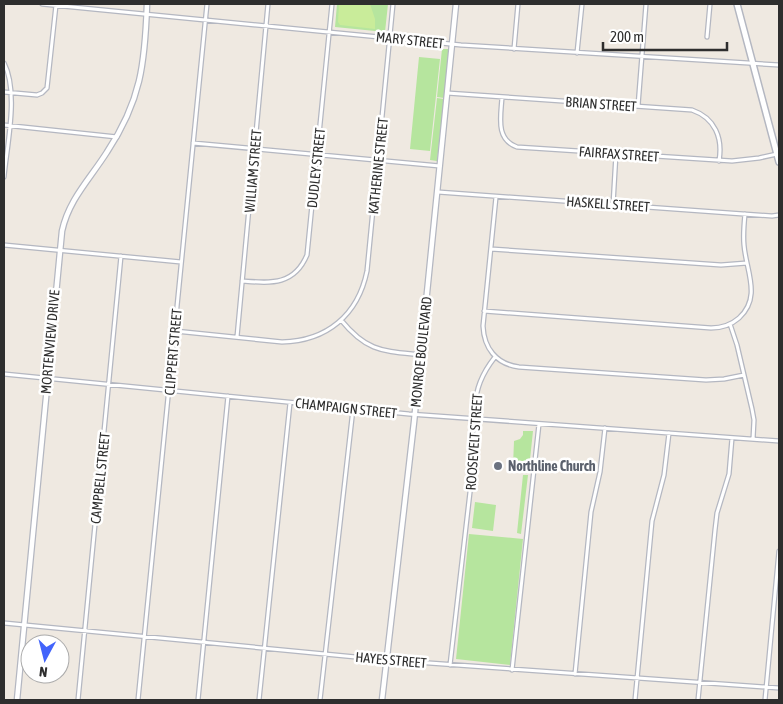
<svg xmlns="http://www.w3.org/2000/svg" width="783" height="704" viewBox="0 0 783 704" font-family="'Asap Condensed',sans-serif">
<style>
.green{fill:#b6e59e}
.pitch{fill:#c9ec9a}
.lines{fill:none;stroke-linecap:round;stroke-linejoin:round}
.minor-casing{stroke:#b4b7c1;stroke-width:5.5}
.tertiary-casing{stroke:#b4b7c1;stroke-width:7}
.secondary-casing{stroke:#b4b7c1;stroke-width:8}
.minor{stroke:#fff;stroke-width:3}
.tertiary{stroke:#fff;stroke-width:4.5}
.secondary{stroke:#fff;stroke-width:5}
.worship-dot{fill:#6b7280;stroke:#fff;stroke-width:2}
.labels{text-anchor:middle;stroke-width:5;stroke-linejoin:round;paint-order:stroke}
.street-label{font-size:14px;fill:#2e2e2e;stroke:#fff}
.worship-label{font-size:14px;font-weight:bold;fill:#5b616d;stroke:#fff;text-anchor:start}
</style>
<rect width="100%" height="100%" fill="#efe9e1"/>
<path class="green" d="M337 4H388L385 32 335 27Z
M442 49H449L444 98 437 97Z
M419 57 440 59 430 151 410 149Z
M437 98 444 99 437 161 430 160Z
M523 431H533L529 469 514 468 513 466 514 441 520 439 523 435Z
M523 475H528L521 534 517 533Z
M475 502 496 505 493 531 472 528Z
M469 534 523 539 510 665 456 659Z"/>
<path class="pitch" d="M339 4H370L375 19V29L340 25 338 22Z"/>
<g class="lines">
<defs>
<path id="minor" d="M42 4 461 45 779 65
M707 37 710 4
M514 49 518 4
M577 53 582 4
M4 63C19 92 7 145 4 177
M4 92 37 95 42 93 47 88 56 5
M447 93 692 110C715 118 723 138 719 161
M502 97C501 116 495 139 517 147L732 161 759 158 777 154
M638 106 646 4
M4 125 117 137
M193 143 440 166
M438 192 772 216 779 215
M496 197 483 326C484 348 496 364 519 367L706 380 724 379 744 375
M613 205 616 154
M4 245 181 262
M491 249 721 265 747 263
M242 281C270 283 294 286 307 255L332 4
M484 311 711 328C721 328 731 325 739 318 762 297 746 271 744 245 743 235 744 224 745 214
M341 320C367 352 383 351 421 355
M730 324 737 345 752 409 754 420 753 439
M175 331 282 342C327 341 358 315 367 271L393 4
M237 337 268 4
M4 374 409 414 779 441
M4 623 387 660 779 688
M450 665 478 423C471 399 480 376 495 357
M512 670 539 424
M575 674 591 512 600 472 605 428
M78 700 121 256
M138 700 207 4
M198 700 228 396
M259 700 290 403
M320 700 353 409
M635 700 652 521 664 475 669 433
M698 700 715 530 717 513 729 474 732 438
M765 700 779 551"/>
<path id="tertiary" d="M17 700 62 231C69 199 90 179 107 152 141 101 145 63 147 4
M382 700 414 422 456 4"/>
<path id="secondary" d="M737 4 779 162"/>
</defs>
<use href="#minor" class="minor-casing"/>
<use href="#tertiary" class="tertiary-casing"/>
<use href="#secondary" class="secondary-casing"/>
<use href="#minor" class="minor"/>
<use href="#tertiary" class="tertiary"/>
<use href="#secondary" class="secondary"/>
</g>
<circle class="worship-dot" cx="498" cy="466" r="5"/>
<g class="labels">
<g class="street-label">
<text transform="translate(410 40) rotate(6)" y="5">MARY STREET</text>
<text transform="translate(601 104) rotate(4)" y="5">BRIAN STREET</text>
<text transform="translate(619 154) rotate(4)" y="5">FAIRFAX STREET</text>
<text transform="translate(378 166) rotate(-84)" y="5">KATHERINE STREET</text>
<text transform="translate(316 168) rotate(-84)" y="5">DUDLEY STREET</text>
<text transform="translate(253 171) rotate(-85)" y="5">WILLIAM STREET</text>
<text transform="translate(608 204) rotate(4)" y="5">HASKELL STREET</text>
<text transform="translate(50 342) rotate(-85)" y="5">MORTENVIEW DRIVE</text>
<text transform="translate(173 352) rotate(-85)" y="5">CLIPPERT STREET</text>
<text transform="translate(421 352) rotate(-84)" y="5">MONROE BOULEVARD</text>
<text transform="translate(346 408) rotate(6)" y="5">CHAMPAIGN STREET</text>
<text transform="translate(474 442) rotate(-86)" y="5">ROOSEVELT STREET</text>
<text transform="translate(100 478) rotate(-84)" y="5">CAMPBELL STREET</text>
<text transform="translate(391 660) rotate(5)" y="5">HAYES STREET</text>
</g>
<g class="worship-label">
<text x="508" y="471">Northline Church</text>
</g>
</g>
<rect width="783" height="704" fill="none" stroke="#2e2e2e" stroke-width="10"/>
<g transform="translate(45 659) rotate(187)"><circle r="24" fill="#ffffff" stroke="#ababab"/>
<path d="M0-4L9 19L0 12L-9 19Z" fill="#4264fb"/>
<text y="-8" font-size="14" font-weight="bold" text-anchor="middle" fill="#2e2e2e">N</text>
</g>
<path d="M603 42v8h124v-8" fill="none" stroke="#2e2e2e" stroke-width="2.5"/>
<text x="610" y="42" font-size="15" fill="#2e2e2e" stroke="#ffffff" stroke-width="4" paint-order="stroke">200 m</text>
</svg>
